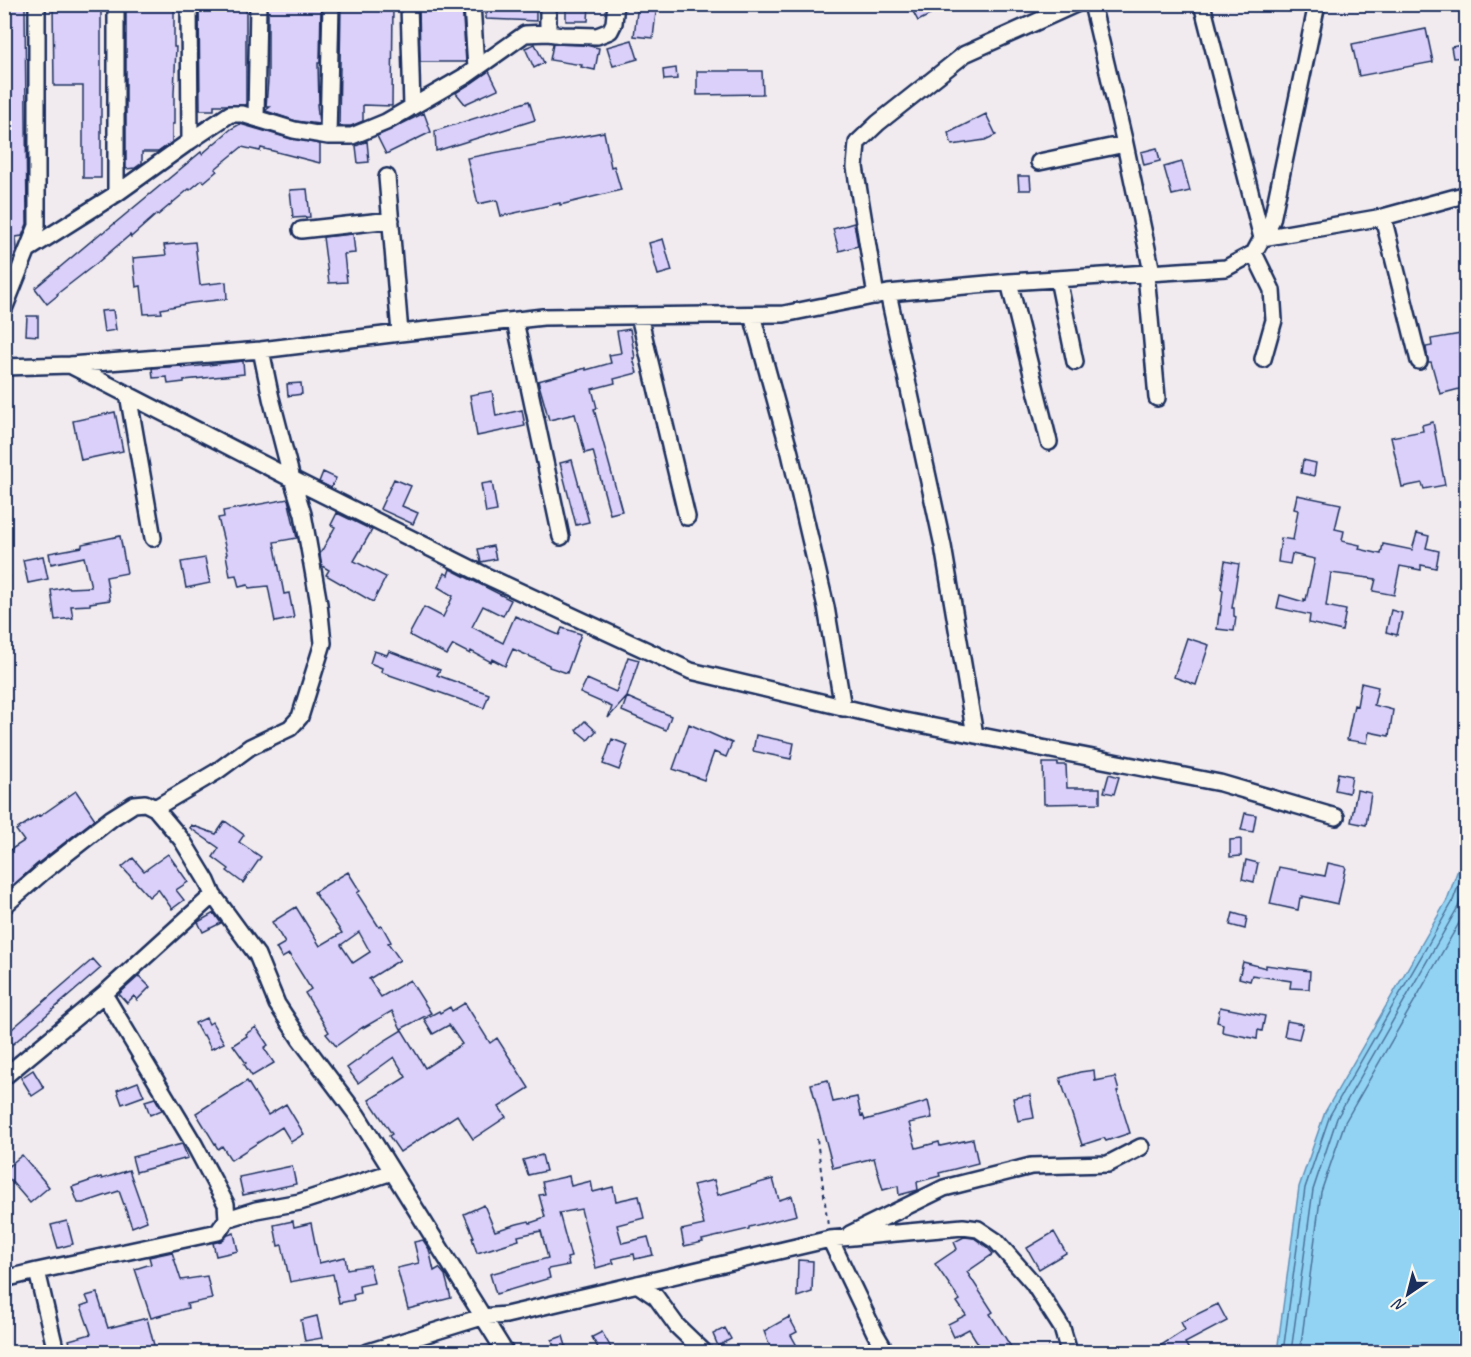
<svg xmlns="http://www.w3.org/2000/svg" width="1471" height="1357" viewBox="0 0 1471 1357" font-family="Caveat,sans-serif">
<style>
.water{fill:#92d3f3;stroke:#6291b7;stroke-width:1.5}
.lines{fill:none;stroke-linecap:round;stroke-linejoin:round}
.shore{stroke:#4b719a;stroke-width:1.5}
.building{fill:#dad0f9;stroke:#1b2f5e;stroke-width:1.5;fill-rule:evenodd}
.minor-casing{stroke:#1b2f5e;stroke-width:20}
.path{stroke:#1b2f5e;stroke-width:2;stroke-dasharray:4.5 4.5;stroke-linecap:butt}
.minor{stroke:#fbf7ec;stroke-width:15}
</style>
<rect width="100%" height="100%" fill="#f1ebf0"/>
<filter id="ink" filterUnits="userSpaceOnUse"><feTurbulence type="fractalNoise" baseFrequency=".0167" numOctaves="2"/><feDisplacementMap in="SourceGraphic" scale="12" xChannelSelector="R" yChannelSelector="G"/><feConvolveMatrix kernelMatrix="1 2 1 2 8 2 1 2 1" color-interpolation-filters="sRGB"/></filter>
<g filter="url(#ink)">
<path class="water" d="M1466 847V1352H1277L1299 1187 1325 1112 1447 900Z"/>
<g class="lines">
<path class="shore" d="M1283 1352 1305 1188 1330 1115 1452 903 1466 865
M1291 1352 1313 1190 1337 1118 1458 907 1466 886
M1300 1352 1321 1192 1345 1122 1466 911"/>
</g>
<path class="building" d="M7 4H25L27 224 22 236 16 237 17 249 14 257 4 258V235H9Z
M53 4H101V178H83V86H54Z
M126 4H174V47H176L174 93V124H172V142L158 152H142V163L135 168 126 169Z
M199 4H246V105H214V110H200Z
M268 4H321L320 63H318L319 104H317L319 124 296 121 266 111V110L270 107H266L268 80Z
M341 4H393L392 106 363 105V121L351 126H339Z
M419 4H462L466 62H420Z
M486 4H536V21L486 19Z
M566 4H589L588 21H566Z
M638 4H657L653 38 634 36Z
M909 4H925L930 15 918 21Z
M1426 29 1433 62 1359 76 1352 44Z
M632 40 638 59 613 66 607 47Z
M535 44 544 63 534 68 525 48Z
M553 44 585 45 599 48 595 70 581 67 582 65 550 60Z
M1467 44V57L1453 58 1451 47Z
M676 68 677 79 664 80 663 70Z
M489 71 498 89 465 104 456 93Z
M697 71H762L763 94 697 95Z
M529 101 535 120 436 151 435 131Z
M424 113 431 132 386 154 377 136Z
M986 114 996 135 985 140 952 145 948 133Z
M240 124 291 139 320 144V163L261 148 260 151 242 147 215 169 217 171 204 182 202 180 190 190 189 189 158 215 157 214 131 237 130 235 97 263 57 294 58 295 47 304 35 288 102 232 103 233 201 152 202 154 231 129Z
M604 132 611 167 614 166 621 190 560 205V203L501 216 497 200 478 204 467 158Z
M367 141 369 162 358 163 356 146Z
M1157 148 1160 161 1144 165 1141 152Z
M1182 162 1190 191 1172 195 1164 167Z
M1018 176H1030L1031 190H1019Z
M307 189 310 217 293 218 290 190Z
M854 223 858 246 839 251 833 229Z
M353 234 355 253 344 254 347 282 329 283 323 237Z
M663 239 672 271 658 275 649 243Z
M195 242 200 285 226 282 227 299 191 303 161 309 162 313 144 314 141 286 136 287 133 258 166 255 164 245Z
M113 310 116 330 104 332 101 311Z
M27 316H38V336L26 335Z
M630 329 635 358H633L637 373 614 379 615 383 592 389 597 408 594 409 622 511 610 514 593 451 585 453 575 414 549 420 538 381 586 368V370L611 363 609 355 621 353 617 331Z
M1467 333V387L1440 394 1431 362H1428L1426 347 1432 346 1431 339Z
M243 361 244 374 184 380V382L168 384 167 377 153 378 152 368 182 366V368Z
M301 383 302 394 288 396 287 384Z
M492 391 496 416 522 410 525 426 477 436 470 395Z
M115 412 123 451 81 460 73 421Z
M1433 422 1445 485 1424 489 1422 483 1402 487 1391 437 1423 431 1422 425Z
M572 460 589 522 576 525 560 463Z
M1303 460 1316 463 1314 476 1301 473Z
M323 472 336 478 331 488 319 482Z
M394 479 411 486 402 506 418 513 413 524 380 509Z
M492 482 497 511 486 513 481 484Z
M1297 495 1341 504 1335 529 1344 531 1342 541 1360 545 1359 549 1381 554 1383 544 1412 550 1417 533 1429 536 1426 548 1439 551 1436 568 1421 565V570L1400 566 1394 595 1373 591 1376 579 1331 573 1326 606 1346 610 1342 631 1309 623 1310 615 1277 608 1280 595 1304 602V599L1306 600 1315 559 1292 554 1290 564 1278 562 1281 538 1293 540 1298 510 1294 509Z
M288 499 297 538 274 542 284 594 289 593 294 618 275 622 268 586 249 588 248 585 239 587 236 575 230 576 226 555 227 554 218 518 224 517 223 511Z
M337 513 372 530 354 561 386 577 373 602 326 575 329 570 322 566 320 554 335 527 331 525Z
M120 536 127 573 106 577 110 600 90 603V605L71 606 73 618 55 620 51 590 68 587V588L91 587 84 557 51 564 49 553 82 547V544Z
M493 546 496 559 481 562 478 549Z
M43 556 48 579 28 583 23 560Z
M205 558 210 583 186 588 181 562Z
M1225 561 1239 564 1232 608H1234V616L1236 617 1234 631 1217 629 1219 614 1220 615 1223 590 1221 589Z
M450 569 511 600 503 616 483 606 472 627 503 643 515 616 559 635 562 628 581 634 567 673 549 667V665L513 649 505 666 492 659 491 662 471 651 470 654 453 645 447 655 409 635 424 607 443 617 453 596 438 587 445 573 448 575Z
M1391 610 1402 613 1397 635 1386 632Z
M1187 638 1209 645 1196 685 1174 677Z
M374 651 387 655 389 651 440 670 437 675 489 694 484 708 381 672 382 668 370 663Z
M628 657 639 660 627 697 671 716 666 730 622 711 627 697 608 718 612 707 580 693 587 679 616 692Z
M1361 683 1378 687 1374 705 1393 710 1389 736 1369 732 1367 743 1347 740 1354 705 1357 706Z
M585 721 596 731 588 740 576 730Z
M689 724 732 743 726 757 714 752 704 780 673 769Z
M756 735 794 743 791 759 753 751Z
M612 739 628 745 619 770 603 764Z
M1043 763H1058V765H1066L1067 788H1100V803L1044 804Z
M1338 773 1352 776 1349 793 1335 790Z
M1109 774 1119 777 1114 794 1104 792Z
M1357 790 1371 793 1366 825 1351 822Z
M76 791 95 819 37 864 4 893V854L24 841 16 830 39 815 40 816Z
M1245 813 1256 815 1253 832 1241 830Z
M225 821 244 835 239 842 261 857 243 883 227 871 229 869 213 857 219 848 190 828 191 825 216 834Z
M1241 839V856L1230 857V840Z
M168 854 188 882 176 890 184 900 172 909 158 889 149 897 122 867 133 858 144 871Z
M1246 860 1258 863 1254 882 1242 879Z
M1328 863 1346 867 1338 904 1302 896V898H1300L1298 910 1270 904 1279 867 1325 876Z
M348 872 360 891 357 893 379 927 382 926 391 942 388 943 400 960 369 979 381 997 410 980 431 1013 401 1029 392 1011 363 1028V1027L336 1046 326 1034 329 1032 305 993 311 989 289 954 282 958 276 948 285 943 272 922 296 907 320 946 342 933 314 892ZM359 932 370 952 353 963 341 945Z
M214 913 221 923 203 932 198 922Z
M1233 913 1247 917 1245 929 1230 925Z
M93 959 101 968 13 1044 5 1035Z
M1243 962 1266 968V965L1310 971 1309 989 1290 988 1291 981 1252 975 1250 981 1239 978Z
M139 976 150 987 137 1000 134 996 127 1003 119 994Z
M465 1003 490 1043 497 1038 529 1088 499 1107 506 1117 473 1139 457 1115 400 1152 389 1136 392 1134 369 1100 406 1077 394 1057 358 1083 347 1068 384 1041 402 1030 425 1068 462 1044 449 1025 433 1034 424 1019 439 1011 440 1013 450 1007 452 1011Z
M1220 1007 1265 1016 1262 1031 1258 1030 1257 1039 1222 1032 1223 1024 1217 1022Z
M206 1018 209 1024 212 1022 224 1043 211 1049 204 1035 202 1036 195 1023Z
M1287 1021 1303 1024 1299 1039 1284 1036Z
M256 1027 268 1045 264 1048 274 1063 252 1076 244 1064 246 1063 233 1045 247 1036 246 1034Z
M33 1070 44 1088 32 1096 21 1078Z
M1094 1070 1095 1081 1115 1077 1119 1091H1117L1130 1133 1106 1141 1104 1138 1082 1145 1060 1078 1080 1072Z
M828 1080 833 1102 857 1097 861 1116 863 1115 865 1120 905 1109V1108L928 1101 932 1118 909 1123 916 1148 939 1142 940 1146 973 1139 978 1163 939 1173 940 1176 917 1182 918 1190 899 1195 898 1186 883 1190 874 1158 833 1168 811 1084Z
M247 1081 268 1115 286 1104 304 1134 291 1142 282 1127 231 1160 222 1146 218 1149 196 1113Z
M138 1082 144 1096 122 1104 117 1090Z
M1030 1095 1034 1118 1018 1121 1013 1098Z
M155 1098 162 1110 150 1115 145 1101Z
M182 1144 188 1158 136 1172 132 1157Z
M22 1155 49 1187 30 1203 4 1173V1170Z
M542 1155 546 1171 528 1175 523 1160Z
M292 1166 296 1184 243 1195 239 1177Z
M129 1170 147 1221 132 1227 119 1191 83 1203H78L72 1187 101 1177 102 1179Z
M569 1176 571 1186 591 1181 593 1192 613 1187 616 1201 639 1196 644 1218 617 1225 622 1243 648 1237 653 1255 635 1259 634 1254 612 1259 614 1263 596 1268 581 1209 559 1213 571 1257 567 1258 569 1265 548 1269 550 1278 496 1294 490 1274 548 1258 541 1231 518 1236 519 1240 477 1253 472 1238 474 1237 464 1214 484 1205 495 1231 517 1224 529 1221 530 1223 539 1220V1219L545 1217 539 1195 545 1194 542 1182Z
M773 1179 779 1200 792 1196 797 1215 749 1227V1229L702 1240 703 1242 684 1246 681 1230 704 1225 693 1185 714 1180 718 1195Z
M67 1221 73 1244 58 1248 51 1225Z
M293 1221 294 1227 311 1223 319 1263 345 1257 347 1269 370 1265 374 1283 359 1286 360 1293 353 1295 354 1300 339 1303 333 1274 290 1282 282 1245 278 1246 274 1225Z
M1054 1232 1066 1253 1039 1269 1027 1248Z
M234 1233 238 1251 216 1256 213 1243 221 1241 228 1235Z
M964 1237 974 1238 988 1248 993 1254 967 1272 993 1312 990 1314 1015 1353H984L969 1329 954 1337 948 1324 966 1315 957 1302 960 1300 935 1264 957 1249 954 1242Z
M423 1240 429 1249 434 1271 439 1268 445 1275 451 1298 408 1309 397 1268 419 1263 414 1242Z
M172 1252 181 1280 207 1276 212 1299 187 1304 188 1308 151 1318 135 1269 151 1264 149 1257Z
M798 1260 813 1261 812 1292 797 1297Z
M97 1293 108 1328 147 1318 156 1353H73L69 1340 91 1334 81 1306 89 1303 86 1296Z
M1218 1304 1227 1321 1185 1343 1191 1353H1149L1185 1330 1181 1322Z
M317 1316 322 1338 305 1341 301 1320Z
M789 1317 797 1332 791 1335 801 1353H774L768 1342 764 1331Z
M725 1328 731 1339 718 1346 713 1334Z
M602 1332 614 1353H601L592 1337Z
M563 1336 566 1346 555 1350 552 1340Z"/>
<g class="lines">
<defs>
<path id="minor" d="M189 4 190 141
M409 4 412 107
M472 4 476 68
M1092 4 1125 144 1152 272
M1202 4 1262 238 1383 217 1460 196
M548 33V4
M256 118 258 4
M328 136 331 4
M1039 162 1125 144
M387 177 400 333
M116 194V4
M1383 217 1419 361
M301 230 391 220
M29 249 116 194 190 141 230 114H242L294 130 328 136H352L386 122 467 75 525 34 548 33 562 35 597 36 610 31 614 23 616 4
M1254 253 1272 290 1274 320 1263 359
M1146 273 1157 398
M1058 279 1075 362
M1009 282 1049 442
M888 293 943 546 975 735
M876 296 855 167 857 143 878 123 965 54 1076 4
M4 309 37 226V4
M752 315 790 453 826 607 843 708
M639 316 687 517
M515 321 561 537
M70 365 292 479 484 575 691 671 884 717 1220 783 1336 817
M4 367 70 365 261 350 400 333 543 317 784 314 888 293 1009 282 1226 268 1254 253 1272 220 1317 4
M128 394 153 538
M155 808 216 772 250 747 290 728 300 717 323 643 319 604 303 514 292 479 271 398 261 350
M4 906 43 872 112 818 134 804 145 803 155 808 182 840 207 881 213 895 257 955 277 1004 300 1039 357 1115 505 1352
M4 1077 104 994 213 895
M227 1219 256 1210 300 1202 392 1172
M850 1234 944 1188 1031 1166 1108 1164 1141 1147
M830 1239 875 1333 886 1352
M4 1279 37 1271
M637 1284 656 1297 677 1326 704 1352
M56 1352 37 1271 218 1232 227 1219 226 1204 194 1144 104 994
M368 1352 482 1317 506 1315 830 1239 963 1227 978 1229 996 1241 1033 1283 1062 1328 1069 1352"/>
</defs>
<use href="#minor" class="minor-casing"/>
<path class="path" d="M4 557 11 583
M817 1139 828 1226"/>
<use href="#minor" class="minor"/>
</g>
</g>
<rect width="1471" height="1357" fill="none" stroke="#fbf7ec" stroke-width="24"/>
<rect x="12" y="12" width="1447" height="1333" fill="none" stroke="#1b2f5e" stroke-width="2" filter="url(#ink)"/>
<g transform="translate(1408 1294) rotate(215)" stroke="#fbf7ec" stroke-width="4.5" paint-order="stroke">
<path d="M0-4.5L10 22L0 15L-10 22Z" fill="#1b2f5e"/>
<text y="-9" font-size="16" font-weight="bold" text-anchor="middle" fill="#1b2f5e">N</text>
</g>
</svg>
